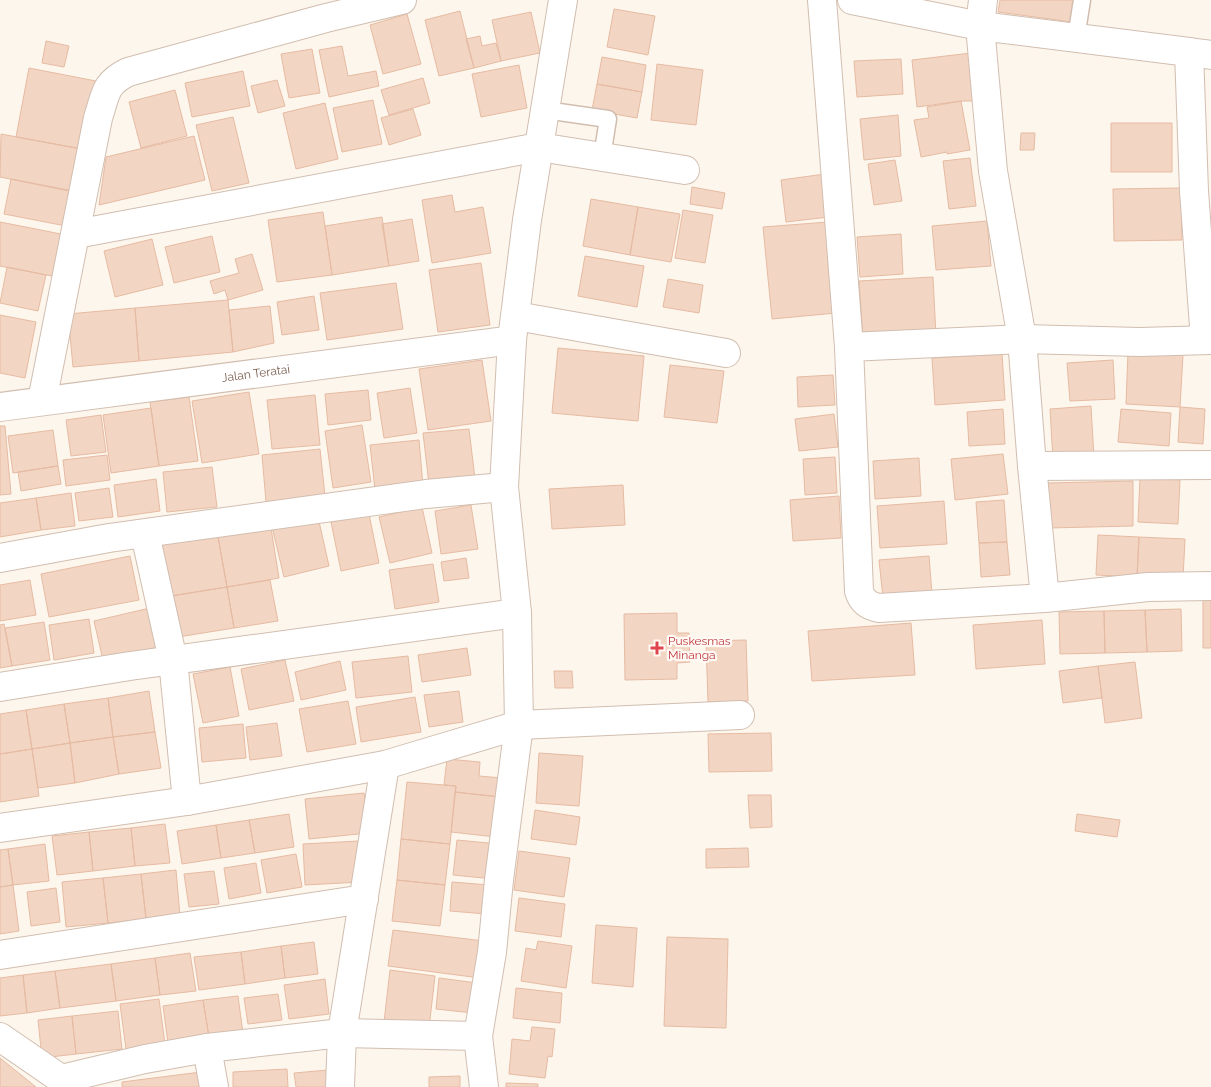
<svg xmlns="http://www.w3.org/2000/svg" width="1211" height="1087" viewBox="0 0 1211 1087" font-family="Raleway,sans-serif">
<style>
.building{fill:#f3d5c3;stroke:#e6bba3}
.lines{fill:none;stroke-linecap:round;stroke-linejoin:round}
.service-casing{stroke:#d1beb0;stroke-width:19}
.minor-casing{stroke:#d1beb0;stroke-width:30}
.service{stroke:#fff;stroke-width:16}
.minor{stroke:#fff;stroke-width:28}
.health-dot{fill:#e0444e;stroke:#fffaf3;stroke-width:2}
.labels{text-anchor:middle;stroke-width:4.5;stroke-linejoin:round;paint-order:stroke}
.street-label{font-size:12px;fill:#7a5c4d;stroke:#fffaf3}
.health-label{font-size:12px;fill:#be3a42;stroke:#fffaf3;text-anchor:start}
</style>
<rect width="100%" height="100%" fill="#fdf6ec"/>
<path class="building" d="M1000 0H1075L1072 22 998 12Z
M614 9 655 16 648 55 607 47Z
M460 11 474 68 439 76 425 20Z
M531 12 540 53 501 61 492 20Z
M407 14 421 64 383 74 370 25Z
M480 36 482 46 496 43 501 61 474 68 466 39Z
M46 41 69 46 64 67 42 63Z
M342 46 348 76 376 71 379 86 329 97 319 50Z
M312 49 320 93 289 98 281 54Z
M971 53 976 101H961L917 107 912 60Z
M602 57 646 65 642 92 597 84Z
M901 59 903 94 857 97 854 61Z
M657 64 703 70 696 125 651 120Z
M519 65 527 108 481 117 472 74Z
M29 68 101 82 87 150 16 137Z
M243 71 250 106 192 117 185 83Z
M423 78 430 103 389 115 381 90Z
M277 80 285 106 258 113 251 86Z
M597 84 642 92 637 118 592 110Z
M175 90 187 136 141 148 129 102Z
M373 100 382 144 342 152 333 108Z
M961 101 970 150 947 154V152L921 157 914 120 929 118 927 107Z
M325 103 338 159 296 169 283 113Z
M413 109 421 135 389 145 381 118Z
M898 115 901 156 864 160 860 119Z
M233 117 249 183 212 191 196 125Z
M1111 123H1172V172H1111Z
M1021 133H1035L1034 150H1020Z
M1 134 87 150 79 193 0 177Z
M194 136 205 180 99 205 106 157Z
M970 158 976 206 949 209 943 161Z
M895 160 902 201 874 205 868 164Z
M825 174 829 217 786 222 781 180Z
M11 179 73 191 66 226 4 214Z
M692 187 725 193 722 209 690 204Z
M1181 188 1182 240 1114 241 1113 189Z
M452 195 455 212 483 207 491 253 432 263 422 200Z
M591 199 638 207 630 255 583 246Z
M638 207 680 214 671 262 630 255Z
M683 210 713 215 705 263 675 258Z
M323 212 332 275 277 282 268 220Z
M382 217 389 266 332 275 325 226Z
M412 219 419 261 389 266 382 224Z
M987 221 991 266 936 270 932 226Z
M0 222 66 235 57 277 0 266Z
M828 222 836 313 772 319 763 227Z
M901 234 903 274 860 277 857 237Z
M212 236 220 272 174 283 165 247Z
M152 239 163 285 115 297 104 251Z
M252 254 263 290 228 300 225 290 214 294 210 281 239 273 235 259Z
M585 256 644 266 637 307 578 296Z
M481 263 490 325 438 332 429 270Z
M7 267 46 275 38 311 0 303Z
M933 277 936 336 863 340 859 281Z
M668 279 703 285 699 313 663 307Z
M396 283 403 329 327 340 320 293Z
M314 296 319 330 282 335 277 302Z
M228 300 233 352 139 361 135 308Z
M270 306 274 343 233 352 229 310Z
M135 308 139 361 73 367 68 314Z
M0 315 36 322 25 378 0 373Z
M558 348 644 356 638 421 552 413Z
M1128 352 1183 355 1180 407 1126 404Z
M1002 354 1005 400 935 405 932 358Z
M482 360 491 421 428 430 419 369Z
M1113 360 1115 399 1070 401 1067 363Z
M670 365 724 371 717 423 664 417Z
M833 375 835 405 798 407 797 377Z
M410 388 417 433 384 438 377 393Z
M368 390 371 420 328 425 325 394Z
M249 392 259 454 202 463 192 401Z
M315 395 320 445 272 449 267 400Z
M189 397 198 461 159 466 150 402Z
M1091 406 1094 458 1053 460 1050 409Z
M1180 407 1205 409 1203 444 1178 442Z
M151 408 159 466 111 473 103 415Z
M1003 409 1005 444 969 446 967 412Z
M1121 409 1171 413 1169 446 1118 442Z
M834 414 838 447 799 451 795 419Z
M101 415 106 452 71 456 66 420Z
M362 425 371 482 333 488 325 431Z
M0 426H5L11 494 0 495Z
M469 429 475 479 429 484 423 433Z
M53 430 58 466 13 473 8 436Z
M419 440 423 486 375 490 370 445Z
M320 449 325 496 266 502 262 455Z
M1003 454 1008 494 955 500 951 459Z
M107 455 110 480 66 486 63 460Z
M835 457 837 493 805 495 803 459Z
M919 458 921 496 875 499 873 461Z
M58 466 61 484 21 491 18 472Z
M212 467 217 507 167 512 163 472Z
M1140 478 1180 480 1178 524 1138 522Z
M156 479 160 511 118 517 114 485Z
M1133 481V526L1048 528 1047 483Z
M623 485 625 525 552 529 549 489Z
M109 488 113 517 79 521 75 493Z
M71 493 75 526 41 530 36 498Z
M839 496 841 538 793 541 790 500Z
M36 498 41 530 0 537V503Z
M1004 500 1007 542 979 543 976 502Z
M944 501 947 544 880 548 877 506Z
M471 505 478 549 441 554 435 511Z
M422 507 432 553 390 563 379 517Z
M369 514 379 563 341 571 331 522Z
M318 517 329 566 284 577 272 527Z
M270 522 279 578 227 587 217 531Z
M217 531 227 587 171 596 161 540Z
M1098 535 1139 537 1137 577 1096 575Z
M1139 537 1185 539 1183 579 1137 577Z
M1007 542 1010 575 981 577 979 543Z
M130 556 139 600 49 617 41 574Z
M929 556 932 594 883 598 879 560Z
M466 558 469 578 444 581 441 562Z
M433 564 439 602 395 609 389 570Z
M30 580 36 615 0 621V585Z
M270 580 278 621 234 628 227 587Z
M227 587 234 628 178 637 171 596Z
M1203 598H1211V648H1203Z
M150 608 159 647 103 660 94 621Z
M1181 609 1182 651 1147 652 1145 610Z
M1145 610 1147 652 1105 653 1104 611Z
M1104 611 1105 653 1060 654 1059 612Z
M677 613V633H689L690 662 677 663V679L625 680 624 614Z
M89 619 94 653 54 660 49 625Z
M1042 620 1045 664 976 669 973 625Z
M44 622 50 660 12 666 5 628Z
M911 623 915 675 812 681 808 631Z
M4 624 12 666 0 668V625Z
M746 640 748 701 708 702 706 641Z
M467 648 471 675 422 682 418 655Z
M408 656 412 692 356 698 352 662Z
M285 660 294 701 249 710 241 669Z
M340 661 346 690 301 700 295 672Z
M1135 662 1142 718 1105 723 1098 666Z
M1098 666 1102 698 1063 703 1059 671Z
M230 667 239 716 203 723 193 674Z
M554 671H572L573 688H555Z
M149 691 155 732 113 737 108 698Z
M459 691 463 722 429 727 424 695Z
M415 697 421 732 361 742 356 707Z
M108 698 113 737 70 743 64 704Z
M348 701 356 744 307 752 299 709Z
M64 704 70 743 32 749 26 710Z
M26 710 32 749 0 754V714Z
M277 723 282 756 250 760 246 727Z
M243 724 246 758 202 762 199 728Z
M155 732 161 768 119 774 113 737Z
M771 733 772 771 709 772 708 734Z
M113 737 119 774 75 783 70 743Z
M70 743 75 783 38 788 32 749Z
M32 749 39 796 0 802V754Z
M539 753 583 756 579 806 536 803Z
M447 759 480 762 479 776 502 778 500 797 455 792 456 786 444 785Z
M407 782 456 786 450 844 401 839Z
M455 792 500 797 496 837 451 832Z
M364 793 368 833 309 839 305 799Z
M748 795H771L772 827 750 828Z
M535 810 580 817 576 845 531 839Z
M289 814 294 847 255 853 249 820Z
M1077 814 1120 820 1117 837 1075 831Z
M249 820 255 853 221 858 216 825Z
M165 824 170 863 135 866 131 828Z
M216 825 221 858 182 864 177 831Z
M131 828 135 866 93 871 89 832Z
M89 832 93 871 57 875 52 836Z
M401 839 450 844 445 885 397 880Z
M457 840 498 844 494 879 453 875Z
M359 841 361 882 305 885 303 844Z
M45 844 49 881 13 885 8 849Z
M748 848 749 867 706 868V849Z
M8 849 13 885 0 887V850Z
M519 851 570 858 564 897 514 890Z
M296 854 302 887 267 893 261 860Z
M256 863 261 893 229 899 224 868Z
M176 870 180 916 146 919 141 874Z
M214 871 219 904 189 907 184 874Z
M141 874 146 919 108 923 103 878Z
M103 878 108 923 66 927 62 882Z
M397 880 445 885 440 926 392 921Z
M452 882 489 885 486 914 450 911Z
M13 885 19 931 0 934V887Z
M56 888 60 922 31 926 27 892Z
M519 898 565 904 561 937 515 931Z
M596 925 637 928 633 987 592 983Z
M393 930 484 941 480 978 388 966Z
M667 937 728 939 726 1028 664 1026Z
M538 941 572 946 566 988 521 981 526 948 536 950Z
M314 942 318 974 285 978 281 946Z
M281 946 285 978 245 984 241 952Z
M241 952 245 984 199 990 194 957Z
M190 953 196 991 160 995 155 958Z
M155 958 160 995 116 1001 111 964Z
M111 964 116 1001 60 1008 55 971Z
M390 970 435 976 429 1028 384 1022Z
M55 971 60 1008 27 1013 23 975Z
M23 975 27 1013 0 1016V978Z
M439 978 477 983 473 1013 436 1009Z
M325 979 329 1014 289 1019 284 985Z
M516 988 562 993 560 1023 513 1018Z
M278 994 282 1020 248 1024 244 998Z
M238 996 243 1033 209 1037 203 1000Z
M159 999 165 1044 126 1049 120 1004Z
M203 1000 209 1037 168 1043 163 1006Z
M118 1011 122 1049 76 1054 72 1016Z
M72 1016 76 1054 42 1058 38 1020Z
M532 1027 555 1029 552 1057 548 1056 545 1078 509 1074 512 1039 530 1041Z
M0 1058 36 1087H0Z
M287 1069 288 1087H233V1072Z
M328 1070 329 1087H296L294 1073Z
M201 1072 203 1087H122V1082Z
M460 1076V1087H429V1077Z
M506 1083 538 1084V1087H506Z"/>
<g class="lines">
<defs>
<path id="service" d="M1076 38 1082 0
M545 110 608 119 602 157"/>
<g id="minor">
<path d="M822 0 849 347 859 591C862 601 868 606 879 608L1045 598"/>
<path d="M852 0 980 26 1189 52 1194 191 1205 340"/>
<path d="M983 0 980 26 993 171 1022 339 1032 466 1045 598 1148 587 1211 586"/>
<path d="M1189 52 1211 55"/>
<path d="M76 234 539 147 685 170"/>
<path d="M516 316 726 353"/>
<path d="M849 347 1022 339 1140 342 1211 340"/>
<path d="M42 401 98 118C106 94 104 84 128 72L326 18 402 0"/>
<path id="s1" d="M0 407 512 340"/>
<path d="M1032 466 1211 465"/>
<path d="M145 534 173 660 187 801 385 765 519 725 740 715"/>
<path d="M0 558 109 538 426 494 504 487"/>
<path d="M0 687 130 666 517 613"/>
<path d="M0 828 187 801"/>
<path d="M0 955 364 899"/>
<path d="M0 1037 61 1079 145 1059 207 1048 342 1033 478 1036"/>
<path d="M207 1048 214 1087"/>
<path d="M340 1087 342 1033 385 765"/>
<path d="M484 1087 478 1036 492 952 499 880 519 725 517 613 504 487 512 340 527 220 563 0"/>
</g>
</defs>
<use href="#service" class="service-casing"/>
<use href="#minor" class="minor-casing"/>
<use href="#service" class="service"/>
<use href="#minor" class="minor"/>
</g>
<path class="health-dot" d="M654.5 640.5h5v5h5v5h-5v5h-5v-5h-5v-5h5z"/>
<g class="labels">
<g class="street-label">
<text dy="4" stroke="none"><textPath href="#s1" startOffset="258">Jalan Teratai</textPath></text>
</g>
<g class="health-label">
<text x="668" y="645">Puskesmas<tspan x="668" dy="14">Minanga</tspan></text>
</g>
</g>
</svg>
